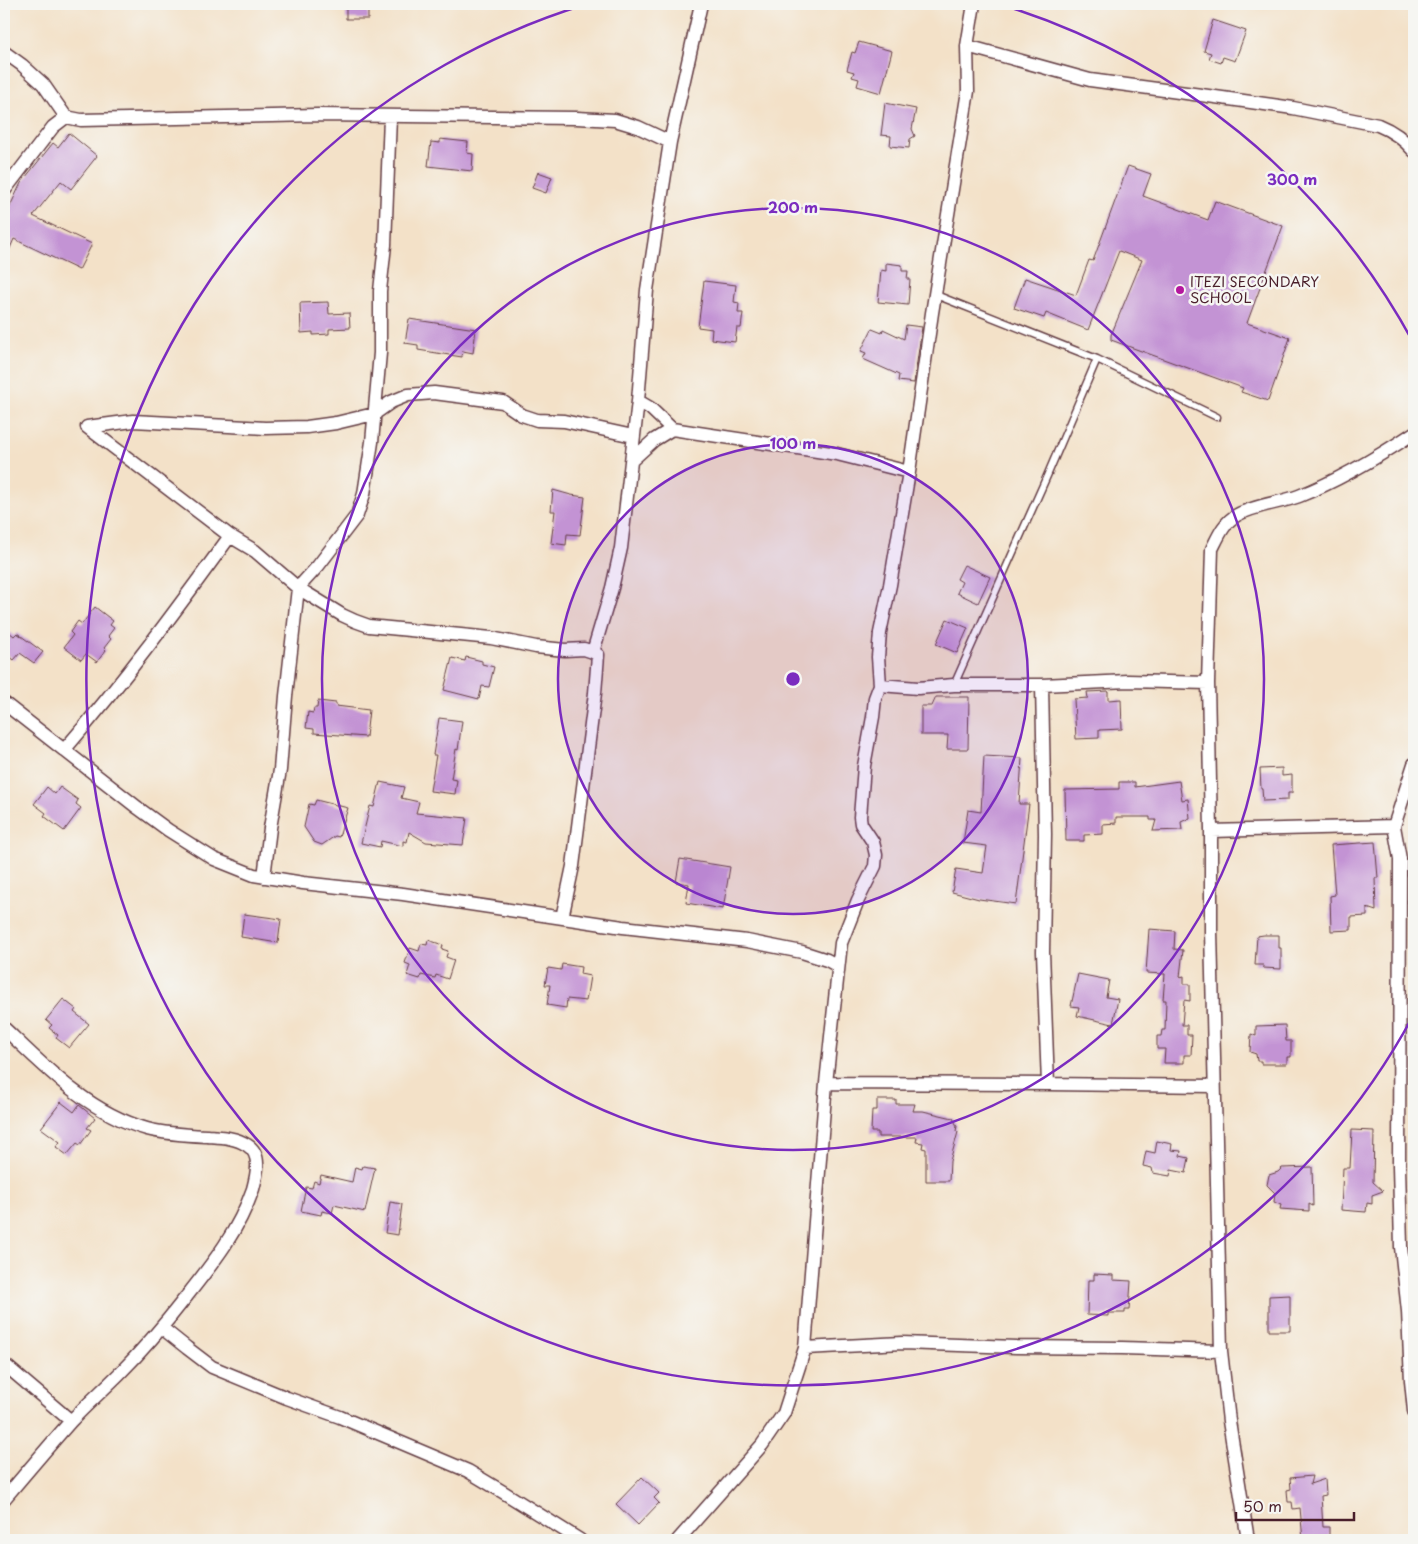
<svg xmlns="http://www.w3.org/2000/svg" width="1418" height="1544" viewBox="0 0 1418 1544" font-family="'Playpen Sans',sans-serif">
<style>
.building{fill:#c393d4}
.lines{fill:none;stroke-linecap:round;stroke-linejoin:round}
.lane-casing{stroke:#633c43;stroke-width:9}
.street-casing{stroke:#633c43;stroke-width:15}
.lane{stroke:#fff;stroke-width:6}
.street{stroke:#fff;stroke-width:12}
.ring{fill:none;stroke:#7b2cbf;stroke-width:2.5}
.poi-dot{fill:#b5179e;stroke:#f6f6f2;stroke-width:2}
.labels{text-anchor:middle;stroke-width:5;stroke-linejoin:round;paint-order:stroke}
.poi-label{font-size:14px;fill:#4a1f2b;stroke:#f6f6f2;text-anchor:start}
.centre{fill:#7b2cbf;stroke:#f6f6f2;stroke-width:2.5}
.ring-label{font-size:15px;text-anchor:middle;font-weight:bold;fill:#7b2cbf;stroke:#f6f6f2;stroke-width:5;stroke-linejoin:round;paint-order:stroke}
</style>
<rect width="100%" height="100%" fill="#f6f6f2"/>
<filter id="ink" filterUnits="userSpaceOnUse"><feTurbulence type="fractalNoise" baseFrequency=".02" numOctaves="2"/><feDisplacementMap in="SourceGraphic" scale="10" xChannelSelector="R" yChannelSelector="G"/><feConvolveMatrix kernelMatrix="1 2 1 2 8 2 1 2 1" color-interpolation-filters="sRGB"/></filter>
<filter id="wash" filterUnits="userSpaceOnUse"><feTurbulence type="fractalNoise" baseFrequency=".0096" numOctaves="4" result="noise"/><feDisplacementMap in="SourceGraphic" scale="20" xChannelSelector="R" yChannelSelector="G"/><feGaussianBlur stdDeviation="1.12" result="paint"/><feColorMatrix in="noise" values="0 0 0 0 0 0 0 0 0 0 0 0 0 0 0 0 0 1.4 0 .05"/><feComposite in="paint" operator="in"/></filter>
<g filter="url(#wash)">
<rect width="100%" height="100%" fill="#f3e1c8"/>
<g id="blocks">
<path class="building" d="M346 4H368V19H346Z
M1213 20 1246 31 1235 61 1223 57 1221 63 1209 59 1211 53 1204 51Z
M859 42 892 51 881 93 857 86 859 79 852 77 854 72 847 70 852 52 855 53Z
M885 103 916 109 912 129 915 136 910 139 909 148 890 146 891 136 881 135Z
M69 133 97 156 71 189 61 181 33 216 92 244 79 270 14 239 4 262V219L21 183 53 143 58 147Z
M440 139 468 142 467 153 473 154 472 171 428 166 431 142 440 143Z
M1128 166 1151 174 1143 196 1208 220 1215 201 1283 226 1247 323 1290 338 1268 401 1241 392 1243 388 1111 340V335L1142 260 1119 251 1088 330 1046 313 1044 318 1014 308 1025 278 1076 295 1089 260 1093 261Z
M538 172 552 177 546 193 532 188Z
M886 263 902 265V271H908L907 279H910L908 305 878 302 881 270 886 271Z
M704 281 736 285 734 302 739 303 738 313H743L741 328H737L735 342 711 339 712 329 698 327Z
M328 302 329 314 349 313 350 328 329 329V334L313 335V332L301 333 300 303Z
M409 319 476 329 473 353 463 351 462 357 418 350V345L405 343Z
M906 325 922 327 914 383 898 381 899 375 863 359 866 353 861 351 872 329 882 333 883 329 904 339Z
M553 490 571 495 585 497 580 535 567 534 566 545 551 543 555 511H551Z
M964 565 990 577 978 603 957 593 962 582 957 579Z
M95 607 113 621 110 625 114 628 108 636 111 639 104 648 106 650 97 662 86 654 81 660 64 647 73 635 70 632 78 621 82 624Z
M947 619 968 628 957 653 936 644Z
M4 628 14 636 17 633 43 652 34 663 20 653 14 660 4 652Z
M466 657 482 661V664L494 667 489 687 482 686 479 699 444 690 452 658 465 661Z
M1108 691V700L1121 699 1122 729 1099 730V738L1076 739 1074 699 1088 698 1087 692Z
M936 697H969L968 749H947L948 735H921V706H932Z
M318 701 336 703V706L369 710 366 737 314 733V729L306 728 308 712 313 713 314 708H317Z
M439 718 462 721 458 750 456 749 451 779 457 780 455 794 430 791 436 755H433Z
M984 756 1022 758 1019 804H1029L1016 904 979 899 952 892 956 869 983 873 987 846 963 843 968 810 981 812Z
M1282 768V776L1292 775V793H1288V800L1263 801 1262 789H1261L1260 769Z
M1179 781 1182 800 1188 799 1190 818 1181 822 1182 830 1153 831 1156 820H1150V817H1116V823L1103 824V834L1084 835V841H1066L1065 790 1119 789V782H1135V787Z
M380 782 404 787 401 798 419 802 416 813 467 818 463 845 426 842 409 832 407 842 403 841V846L381 841 380 847 361 843 370 806 374 807Z
M47 787 55 794 60 787 78 800 76 804 81 808 64 831 44 816 46 813 34 804Z
M316 800 348 808 339 837 335 836 322 845 314 842 304 827 309 804 314 805Z
M1375 842 1378 878H1375L1376 911 1367 908V916L1351 917V930L1331 931 1330 896 1335 895 1331 845Z
M680 859 730 867 723 909 686 903 689 884 676 882Z
M244 914 281 919 278 943 241 937Z
M1149 929 1175 931 1174 949 1183 950 1180 977 1184 976V984H1190V1001L1184 1000 1182 1025H1187V1035H1192L1191 1055H1184V1063H1164L1165 1049H1157V1036H1161L1162 1030H1165L1166 1000H1163L1165 974 1146 973Z
M1264 935H1279V948H1281V969L1263 968V965H1255L1257 936Z
M428 940 443 945 442 949 448 951 446 957 454 960 448 979 436 975 435 978 421 975 420 979 407 975 410 965 405 963 410 948 419 951 421 944 427 945Z
M562 964 581 967 580 974 590 976 586 1001 567 999 566 1008 547 1005 550 985H545L548 968 561 970Z
M1078 974 1109 980 1106 997 1118 999 1113 1024 1077 1016 1079 1007 1071 1006Z
M63 999 76 1009 74 1012 89 1024 69 1048 56 1038 58 1035 49 1028 52 1025 46 1020Z
M1285 1025 1286 1041H1291V1057H1287V1064H1261V1061H1257L1256 1054 1250 1052 1251 1034 1256 1036V1026Z
M877 1100H896V1104H915L913 1111H923L953 1118 957 1126 956 1131 958 1132 950 1161 949 1181H926V1149L922 1148 923 1143 916 1142 917 1137H878V1132H871L872 1110H877Z
M61 1102 74 1112 79 1105 95 1118 87 1128 91 1130 80 1145 77 1143 67 1155 56 1147 60 1142 41 1128Z
M1352 1130 1374 1131 1373 1182 1383 1191 1372 1195V1204L1367 1203 1366 1212 1341 1210 1343 1168H1350Z
M1157 1141 1172 1144 1171 1150 1181 1151 1180 1156 1189 1158 1186 1173 1171 1170 1170 1176 1153 1173 1152 1168 1143 1166 1146 1151 1155 1153Z
M363 1166 375 1168 365 1212 334 1205 332 1213 322 1211 321 1215 301 1211 306 1187 312 1188 314 1181 319 1183 321 1175 352 1182 355 1167 362 1169Z
M1312 1167 1313 1206 1309 1204V1211L1280 1209 1281 1205 1274 1202 1275 1193 1267 1185 1269 1175 1278 1172 1282 1168Z
M390 1202 402 1204 398 1235 385 1233Z
M1094 1274 1113 1275V1280L1131 1281 1129 1310H1125V1313H1108V1316L1087 1315 1088 1280H1094Z
M1290 1295V1331H1269V1296Z
M1312 1476 1310 1484 1325 1479 1326 1495 1321 1496 1323 1527H1329V1540H1303L1300 1508 1293 1509 1292 1502H1288L1287 1490 1291 1489 1290 1478Z
M642 1477 659 1493 654 1498 659 1503 638 1525 616 1504Z"/>
</g>
</g>
<g filter="url(#ink)">
<use href="#blocks" fill-opacity="0" stroke="#633c43" stroke-width="1"/>
<g class="lines">
<defs>
<path id="lane" d="M936 295 1097 359 1217 417
M954 685 1047 476 1097 359"/>
<path id="street" d="M967 46 1090 80 1201 95 1293 108 1378 125C1393 131 1404 139 1414 151
M4 52 22 65 43 84 66 117 81 120 318 115 577 118 615 120 638 127 670 142
M4 191 53 127 66 117
M638 401 650 408 672 429 837 454 909 472
M87 427 230 536 255 551 298 588 342 615 355 621 369 626 491 638 536 647 565 650 584 649 593 652
M87 427 133 421 265 428 307 427 336 423 374 414 391 402 408 395 434 393 503 402 522 415 537 420 564 421 633 436
M631 461 654 440 672 429
M880 685 918 688 954 685H1042L1128 681 1208 683
M1042 685 1045 834 1043 952 1048 1084
M4 703 138 808 168 830 214 859 254 875 303 883 403 894 623 927 747 941 802 952 827 960 838 966
M65 749C124 681 177 609 230 536
M1414 764 1394 826 1400 859 1399 1166 1401 1247 1408 1311 1411 1381 1414 1411
M1211 831 1394 826
M264 877 270 828 280 770 286 696 298 588 318 566 357 515 364 494 372 442 380 353V291L385 245 390 117
M562 918 573 866 595 693 598 655 593 652 612 588 621 548 638 401 647 290 670 142 701 4
M4 1028C46 1068 89 1113 147 1129 166 1134 187 1135 207 1136 220 1137 235 1137 247 1145 262 1154 257 1174 253 1189 238 1232 213 1263 186 1297 165 1324 143 1350 119 1374 103 1390 86 1405 70 1422 48 1447 26 1473 4 1499
M826 1083 1048 1084 1214 1086
M162 1328 187 1348 212 1367 287 1398 340 1417 468 1471 503 1492 580 1540
M805 1348 902 1343 1016 1347 1122 1348 1221 1351
M4 1364 71 1421
M678 1540 762 1445 784 1413 805 1348 826 1083 841 943 858 900 875 866 876 855 873 842 861 824 860 817 864 766 873 717 875 698 880 685 878 657 880 633 890 585 909 472 932 313 968 91 967 46 974 4
M1248 1540 1229 1421 1221 1351 1211 931V831L1208 683 1212 549C1218 537 1224 522 1237 515 1255 505 1280 503 1299 496 1340 480 1378 457 1414 433"/>
</defs>
<use href="#lane" class="lane-casing"/>
<use href="#street" class="street-casing"/>
<use href="#lane" class="lane"/>
<use href="#street" class="street"/>
</g>
</g>
<circle cx="793" cy="679" r="235" fill="#7b2cbf" fill-opacity=".12"/>
<g class="ring">
<circle cx="793" cy="679" r="235"/>
<circle cx="793" cy="679" r="471"/>
<path d="M1413 1016A706 706 0 1 1 587 4M999 4A706 706 0 0 1 1413 342"/>
</g>
<circle class="poi-dot" cx="1180" cy="290" r="5"/>
<g class="labels">
<g class="poi-label">
<text x="1190" y="287">ITEZI SECONDARY<tspan x="1190" dy="16">SCHOOL</tspan></text>
</g>
</g>
<circle cx="793" cy="679" r="8" class="centre"/>
<g class="ring-label">
<text x="1292" y="185">300 m</text>
<text x="793" y="213">200 m</text>
<text x="793" y="449">100 m</text>
</g>
<rect width="1418" height="1544" fill="none" stroke="#f6f6f2" stroke-width="20"/>
<path d="M1236 1512v8h118v-8" fill="none" stroke="#4a1f2b" stroke-width="2.5"/>
<text x="1243" y="1512" font-size="15" fill="#4a1f2b" stroke="#f6f6f2" stroke-width="4" paint-order="stroke">50 m</text>
</svg>
